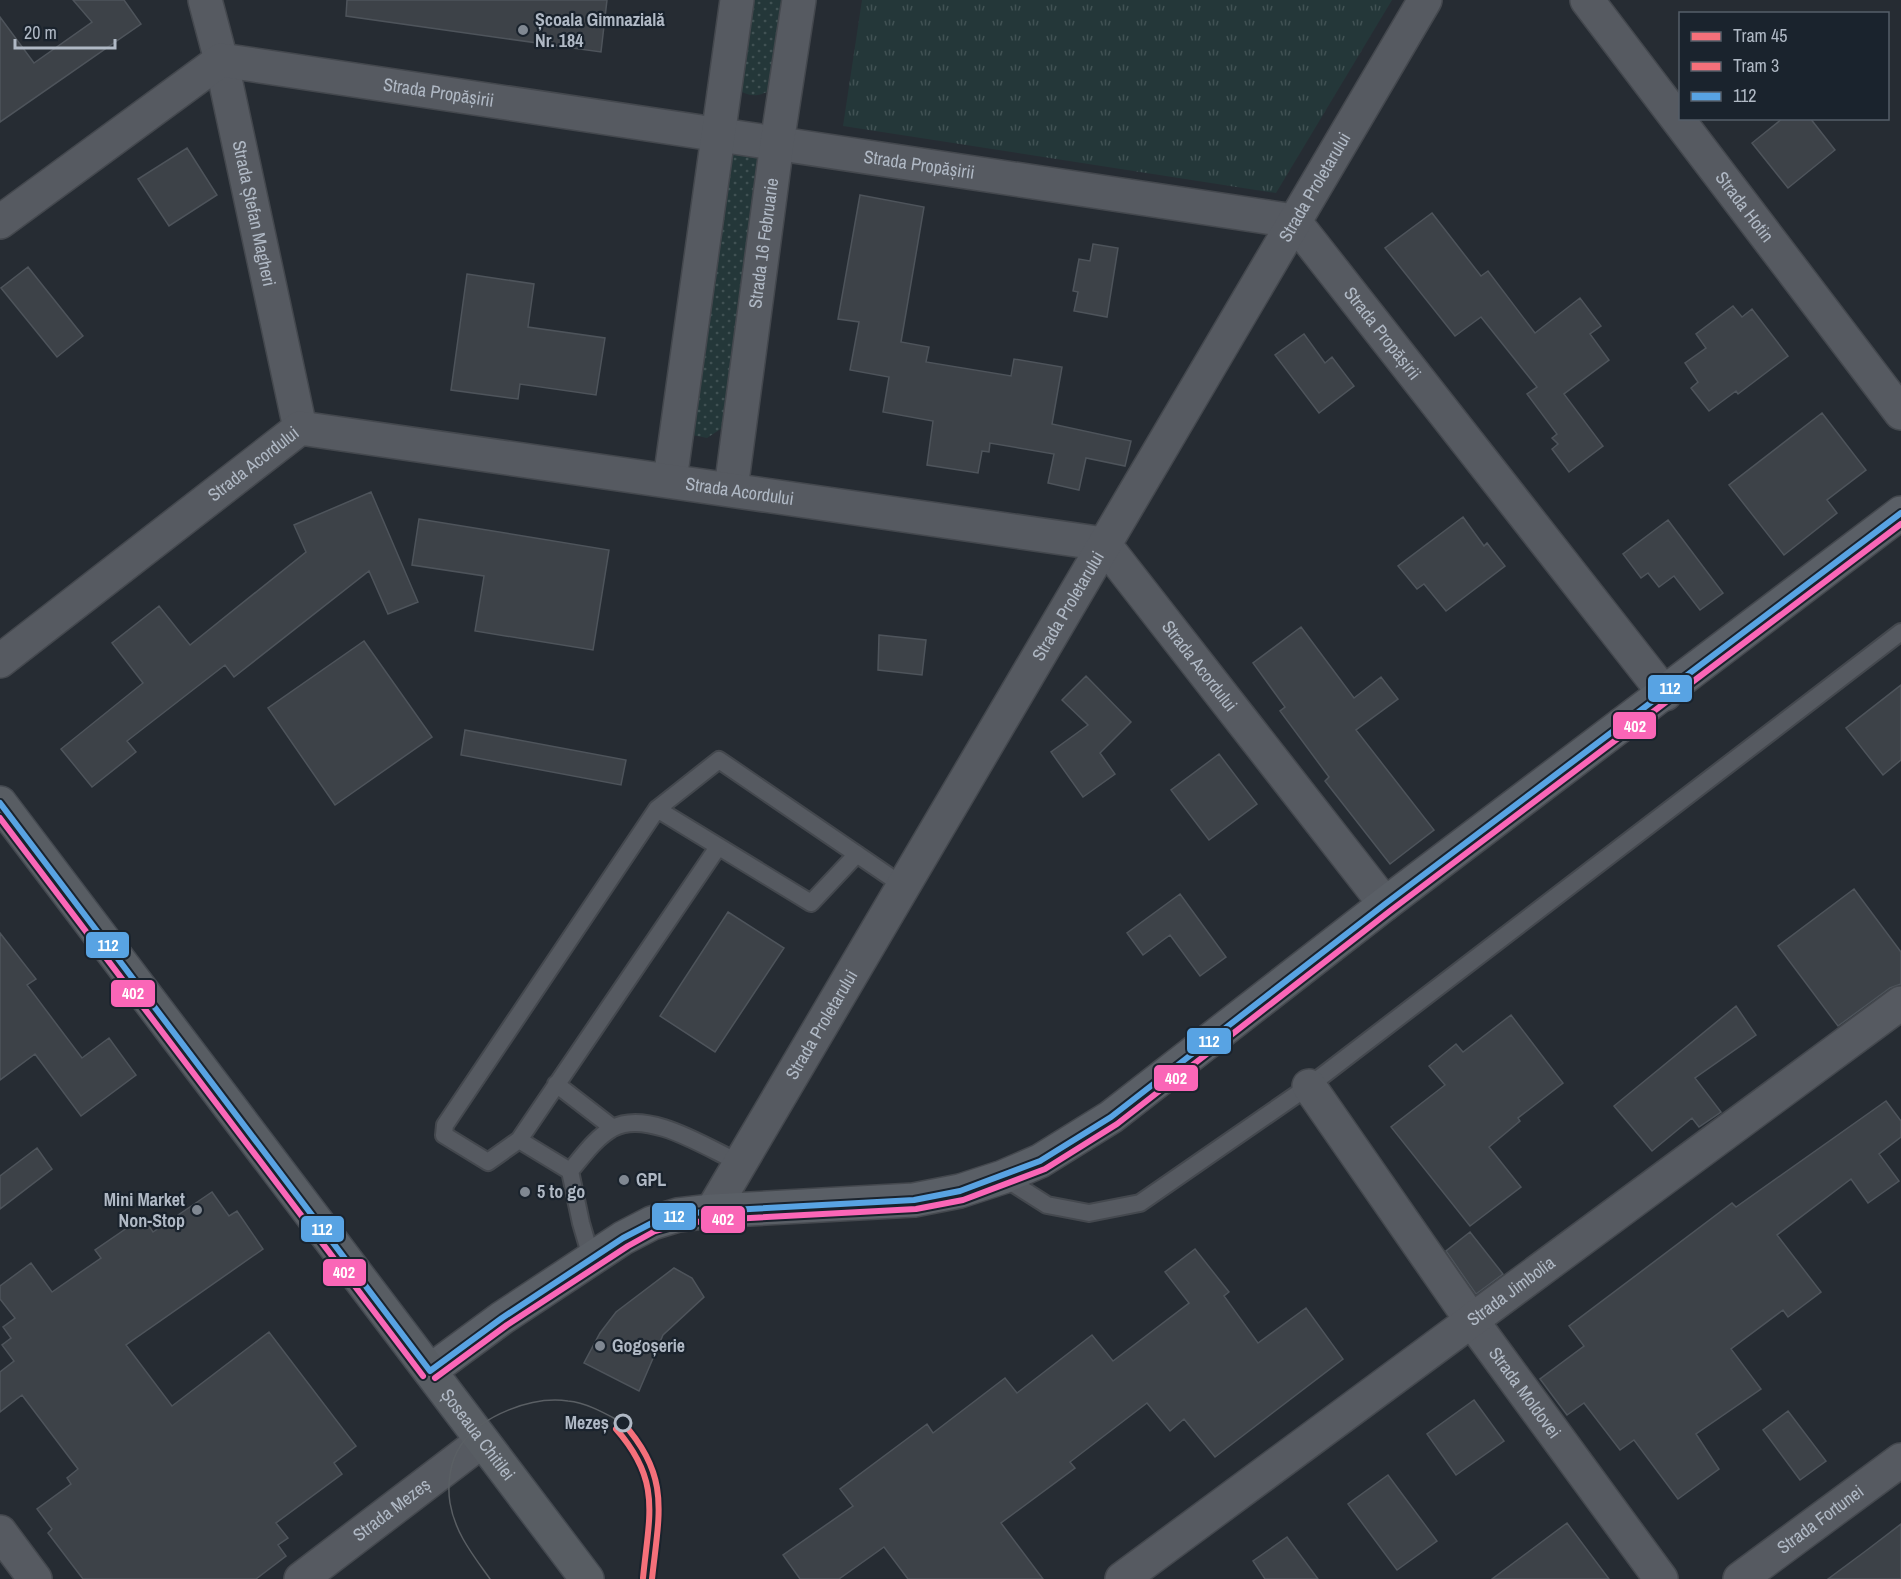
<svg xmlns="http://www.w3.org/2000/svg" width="1901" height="1579" viewBox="0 0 1901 1579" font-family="'Archivo Narrow',sans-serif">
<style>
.grass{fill:url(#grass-dots)}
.park{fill:url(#park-tufts)}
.building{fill:#3d4248;stroke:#4e545b;stroke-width:1.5}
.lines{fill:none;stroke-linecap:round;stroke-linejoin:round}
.lane-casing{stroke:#44484e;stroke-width:20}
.street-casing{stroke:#44484e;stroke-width:36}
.secondary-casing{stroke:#44484e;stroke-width:36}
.primary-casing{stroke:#444950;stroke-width:36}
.lane{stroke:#565a61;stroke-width:16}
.street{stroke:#565a61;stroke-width:33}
.secondary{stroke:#5a5f66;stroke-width:33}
.primary{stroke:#585d63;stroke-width:33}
.tram{stroke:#5a5f64;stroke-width:1.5}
.bus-1-casing{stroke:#1a232d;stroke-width:10}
.bus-2-casing{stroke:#1a232d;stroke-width:10}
.bus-1{stroke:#58a3e3;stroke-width:6}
.bus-2{stroke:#fa66b7;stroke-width:6}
.tram-1-casing{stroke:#1a232d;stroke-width:10}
.tram-2-casing{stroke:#1a232d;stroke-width:10}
.tram-1{stroke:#f5707a;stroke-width:6}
.tram-2{stroke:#f5707a;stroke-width:6}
.poi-dot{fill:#808892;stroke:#1a232d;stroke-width:2}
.stop-dot{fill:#1a232d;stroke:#b0b9c5;stroke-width:3}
.labels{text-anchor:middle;stroke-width:4.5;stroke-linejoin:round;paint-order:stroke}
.poi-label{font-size:18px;font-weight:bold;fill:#b0b9c5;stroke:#1a232d;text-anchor:start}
.street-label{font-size:18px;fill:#b0b9c5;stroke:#1a232d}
.stop-label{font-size:18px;font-weight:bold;fill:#b0b9c5;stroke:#1a232d;text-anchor:end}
.line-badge{stroke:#1a232d;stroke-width:2}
.badge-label{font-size:16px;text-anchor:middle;font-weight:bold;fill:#fff}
</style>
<defs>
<pattern id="grass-dots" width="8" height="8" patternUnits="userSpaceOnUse" patternTransform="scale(1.5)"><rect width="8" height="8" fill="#243739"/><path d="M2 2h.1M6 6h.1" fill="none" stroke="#415254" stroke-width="1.8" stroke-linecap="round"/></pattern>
<pattern id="park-tufts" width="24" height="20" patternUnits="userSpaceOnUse" patternTransform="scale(1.5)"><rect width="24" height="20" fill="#243739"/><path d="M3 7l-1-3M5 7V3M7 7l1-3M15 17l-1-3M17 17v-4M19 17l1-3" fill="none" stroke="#415254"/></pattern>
</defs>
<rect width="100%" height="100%" fill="#262c33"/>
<path class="grass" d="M743 0H784L773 77 767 92C753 98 747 95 735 88Z
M723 139 761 143 725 420 722 428 707 438 692 435Z"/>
<path class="park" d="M862 0H1392L1276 193 843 126Z"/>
<path class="building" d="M73 0H124L141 24 0 122V17L34 63 92 22Z
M347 0H607L601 52 346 16Z
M1783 118H1810L1835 150 1788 188 1752 143Z
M187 148 217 195 169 226 138 179Z
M860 195 924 207 901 342 929 347 926 362 1011 376 1014 359 1062 367 1052 424 1131 441 1125 466 1086 458 1079 490 1048 483 1054 454 990 443 989 452 982 451 978 473 927 465 933 421 883 412 889 377 850 370 859 322 838 319Z
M1432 213 1481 276 1488 271 1535 333 1580 298 1601 326 1590 334 1609 360 1564 394 1603 446 1569 472 1552 449 1558 444 1552 438 1557 434 1527 394 1537 387 1481 317 1455 336 1385 248Z
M1093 244 1118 248 1107 317 1074 311 1078 292 1073 291 1079 259 1090 261Z
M28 267 83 336 57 357 1 288Z
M467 274 534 284 528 327 605 338 596 395 520 384 518 399 451 390Z
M1733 306 1742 317 1752 309 1788 356 1738 394 1736 391 1709 411 1691 388 1698 382 1685 363 1706 348 1696 334Z
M1304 334 1325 363 1332 357 1354 386 1319 413 1275 355Z
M1822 413 1866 470 1827 500 1837 513 1784 555 1729 485Z
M371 492 418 602 388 614 369 571 234 677 225 665 127 741 136 752 92 787 61 749 143 683 112 643 159 606 190 645 306 552 294 525Z
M1463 517 1484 546 1487 543 1505 566 1446 611 1424 584 1417 589 1398 566Z
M419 519 609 550 593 650 475 631 484 576 412 565Z
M1668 520 1723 593 1700 610 1674 576 1659 587 1648 573 1641 578 1623 554Z
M1301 627 1354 698 1381 677 1398 699 1356 730 1434 830 1390 864 1325 781 1329 777 1280 711 1285 707 1253 663Z
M879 635 926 640 922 675 878 670Z
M364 641 432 737 335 805 268 708Z
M1086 676 1131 722 1100 753 1115 774 1083 797 1051 752 1088 725 1062 700Z
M1901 685V760L1883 775 1846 728Z
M465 730 626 760 621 785 461 755Z
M1219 754 1257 804 1209 840 1171 790Z
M1854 889 1901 952V984L1890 988 1838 1026 1778 946Z
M1180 894 1226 957 1200 976 1170 935 1143 955 1127 933Z
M728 912 784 948 715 1052 660 1016Z
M0 933 36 979 27 985 82 1058 109 1038 136 1075 81 1116 35 1054 0 1080Z
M1736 1006 1756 1035 1695 1078 1721 1112 1699 1127 1692 1118 1652 1151 1614 1106Z
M1511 1015 1563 1083 1518 1118 1520 1121 1489 1147 1521 1187 1470 1226 1391 1127 1445 1085 1429 1066 1456 1044 1463 1052Z
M1886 1101 1901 1121V1137L1879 1154 1899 1181 1868 1203 1851 1179 1777 1235 1821 1292 1788 1317 1783 1310 1731 1349 1761 1389 1696 1434 1719 1469 1678 1499 1634 1440 1620 1450 1584 1403 1567 1415 1540 1379 1584 1346 1569 1326 1732 1203 1736 1207Z
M37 1148 52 1169 0 1209V1176Z
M212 1192 229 1216 237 1211 263 1249 126 1345 172 1406 269 1332 356 1446 334 1463 342 1474 276 1523 288 1538 278 1545 286 1556 256 1579H83L48 1533 52 1529 37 1509 71 1484 67 1478 78 1469 22 1395 0 1412V1372L14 1361 2 1345 11 1338 3 1327 15 1318 0 1299V1286L31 1263 52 1292 101 1258 95 1250 143 1217 153 1232Z
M1470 1232 1503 1274 1476 1294 1446 1251Z
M1195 1249 1229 1292 1224 1296 1258 1343 1306 1308 1343 1359 1215 1457 1184 1419 1170 1431 1147 1403 1070 1462 1075 1468 1001 1523 1043 1579H908L884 1547 839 1579H800L783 1555 853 1506 840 1489 927 1424 933 1433 1005 1378 1017 1393 1092 1335 1113 1361 1189 1303 1165 1272Z
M674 1268 692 1278 704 1297 663 1335 639 1391 584 1363 600 1333 616 1312Z
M1474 1400 1504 1441 1456 1475 1427 1434Z
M1788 1411 1826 1461 1800 1480 1763 1430Z
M1388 1475 1437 1541 1397 1570 1348 1504Z
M1567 1523 1609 1579H1492Z
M1901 1524V1579H1828L1867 1550Z
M1287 1537 1318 1579H1265L1253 1561Z"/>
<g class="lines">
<defs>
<path id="lane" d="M657 809 811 903 857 854
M718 847 519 1140 488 1162 444 1135 445 1125 657 809 719 760 902 885
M556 1084 613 1128
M519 1140 570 1171
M1003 1177 1047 1205 1089 1213 1140 1203 1309 1086 1901 632
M591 1257 581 1223 570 1171C583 1156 595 1138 613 1128 648 1109 707 1148 740 1163"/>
<g id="street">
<path id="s1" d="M205 0 221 60 300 428"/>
<path id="s2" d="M1587 0 1901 413"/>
<path id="s3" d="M0 222 221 60 1294 221 1665 694"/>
<path d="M670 480 737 0"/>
<path id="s4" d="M731 489 777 143 799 0"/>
<path id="s5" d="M0 661 300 428 1104 544 1385 904"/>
<path id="s6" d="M1309 1086 1472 1321 1661 1579"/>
<path id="s7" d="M712 1211 1425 0"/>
<path d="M0 1532 35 1579"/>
<path id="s8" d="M301 1579 482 1441"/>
<path id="s9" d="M1122 1579 1901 1003"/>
<path id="s10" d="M1740 1579 1901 1460"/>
</g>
<path id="secondary" d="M430 1371 502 1318 623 1238 652 1223 678 1215 712 1211 914 1200 960 1191 1003 1177 1040 1161 1111 1117 1385 904 1901 513"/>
<g id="primary">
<path id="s11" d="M0 803 587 1579"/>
</g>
</defs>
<use href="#lane" class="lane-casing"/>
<use href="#street" class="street-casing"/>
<use href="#secondary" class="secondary-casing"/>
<use href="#primary" class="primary-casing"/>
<use href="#lane" class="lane"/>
<use href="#street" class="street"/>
<use href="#secondary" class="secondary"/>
<use href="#primary" class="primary"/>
<path class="tram" d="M490 1579C473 1555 455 1533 450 1503 447 1484 450 1461 461 1445 482 1415 532 1396 568 1401 588 1403 606 1414 623 1423"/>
<defs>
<path id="bus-1" d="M0 803 430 1371
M430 1371 502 1318 623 1238 652 1223 678 1215 712 1211 914 1200 960 1191 1040 1161 1111 1117 1385 904 1901 513"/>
<path id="bus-2" d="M0 818 423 1376
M435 1378 507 1325 628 1246 655 1231 680 1224 713 1220 916 1209 963 1200 1045 1169 1117 1124 1390 911 1901 524"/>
</defs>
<use href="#bus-1" class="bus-1-casing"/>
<use href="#bus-2" class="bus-2-casing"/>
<use href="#bus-1" class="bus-1"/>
<use href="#bus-2" class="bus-2"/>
<defs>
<path id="tram-1" d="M623 1423C671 1477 659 1513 652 1579"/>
<path id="tram-2" d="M616 1429C662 1481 649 1515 643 1578"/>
</defs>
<use href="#tram-1" class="tram-1-casing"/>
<use href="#tram-2" class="tram-2-casing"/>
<use href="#tram-1" class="tram-1"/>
<use href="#tram-2" class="tram-2"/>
</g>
<g class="poi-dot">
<circle cx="523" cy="30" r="6"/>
<circle cx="624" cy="1180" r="6"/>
<circle cx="525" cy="1192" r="6"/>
<circle cx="197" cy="1210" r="6"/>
<circle cx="600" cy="1346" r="6"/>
</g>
<circle class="stop-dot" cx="623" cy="1423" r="8"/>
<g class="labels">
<g class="poi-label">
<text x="535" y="26">Școala Gimnazială<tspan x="535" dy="21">Nr. 184</tspan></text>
<text x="636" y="1186">GPL</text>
<text x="537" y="1198">5 to go</text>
<text x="185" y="1206" text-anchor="end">Mini Market<tspan x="185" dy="21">Non-Stop</tspan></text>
<text x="612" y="1352">Gogoșerie</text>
</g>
<g class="street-label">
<text dy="6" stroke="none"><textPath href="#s3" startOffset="494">Strada Propășirii</textPath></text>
<text dy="6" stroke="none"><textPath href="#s3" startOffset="980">Strada Propășirii</textPath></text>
<text dy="6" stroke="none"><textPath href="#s7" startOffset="1188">Strada Proletarului</textPath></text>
<text dy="6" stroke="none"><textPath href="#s2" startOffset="260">Strada Hotin</textPath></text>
<text dy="6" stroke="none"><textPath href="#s1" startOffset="219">Strada Ștefan Magheri</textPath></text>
<text dy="6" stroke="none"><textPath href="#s4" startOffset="248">Strada 16 Februarie</textPath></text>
<text dy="6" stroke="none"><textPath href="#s3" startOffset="1502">Strada Propășirii</textPath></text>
<text dy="6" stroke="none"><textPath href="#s5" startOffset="321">Strada Acordului</textPath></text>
<text dy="6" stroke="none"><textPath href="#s5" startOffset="824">Strada Acordului</textPath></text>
<text dy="6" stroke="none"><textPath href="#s7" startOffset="702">Strada Proletarului</textPath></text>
<text dy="6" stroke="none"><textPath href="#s5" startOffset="1347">Strada Acordului</textPath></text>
<text dy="6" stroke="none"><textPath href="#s7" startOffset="216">Strada Proletarului</textPath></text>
<text dy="6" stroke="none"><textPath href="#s9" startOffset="484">Strada Jimbolia</textPath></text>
<text dy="6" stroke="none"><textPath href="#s6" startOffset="375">Strada Moldovei</textPath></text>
<text dy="6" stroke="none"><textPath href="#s11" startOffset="792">Șoseaua Chitilei</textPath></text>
<text dy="6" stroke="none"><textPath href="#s8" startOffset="114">Strada Mezeș</textPath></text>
<text dy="6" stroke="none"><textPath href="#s10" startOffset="100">Strada Fortunei</textPath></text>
</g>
<g class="stop-label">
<text x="609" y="1429">Mezeș</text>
</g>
</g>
<g class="line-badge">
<rect x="1647" y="674" width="46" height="29" rx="6" fill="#58a3e3"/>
<rect x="1612" y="711" width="45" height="29" rx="6" fill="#fa66b7"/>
<rect x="85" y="931" width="45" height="28" rx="6" fill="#58a3e3"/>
<rect x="110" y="979" width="46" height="29" rx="6" fill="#fa66b7"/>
<rect x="1186" y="1027" width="46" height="28" rx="6" fill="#58a3e3"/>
<rect x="1153" y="1064" width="46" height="28" rx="6" fill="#fa66b7"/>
<rect x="651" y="1202" width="46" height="29" rx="6" fill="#58a3e3"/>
<rect x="700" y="1205" width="46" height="29" rx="6" fill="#fa66b7"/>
<rect x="300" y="1215" width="45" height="28" rx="6" fill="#58a3e3"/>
<rect x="322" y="1258" width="45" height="29" rx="6" fill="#fa66b7"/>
</g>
<g class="badge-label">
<text x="1670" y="694">112</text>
<text x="1635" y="732">402</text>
<text x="108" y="951">112</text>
<text x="133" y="999">402</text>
<text x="1209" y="1047">112</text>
<text x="1176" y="1084">402</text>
<text x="674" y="1222">112</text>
<text x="723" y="1225">402</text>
<text x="322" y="1235">112</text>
<text x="344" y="1278">402</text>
</g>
<rect x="1679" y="12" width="210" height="108" fill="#1a232d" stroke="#565f6a" stroke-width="1.5"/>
<rect x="1691" y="32" width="30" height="9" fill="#f5707a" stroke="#565f6a" stroke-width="1.5"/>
<text x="1733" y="42" font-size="18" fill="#b0b9c5">Tram 45</text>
<rect x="1691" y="62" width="30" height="9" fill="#f5707a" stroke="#565f6a" stroke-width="1.5"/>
<text x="1733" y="72" font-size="18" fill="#b0b9c5">Tram 3</text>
<rect x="1691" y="92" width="30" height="9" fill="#58a3e3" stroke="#565f6a" stroke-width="1.5"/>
<text x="1733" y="102" font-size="18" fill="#b0b9c5">112</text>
<path d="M15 39v9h100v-9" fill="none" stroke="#b0b9c5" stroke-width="3"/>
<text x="24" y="39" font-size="18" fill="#b0b9c5" stroke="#1a232d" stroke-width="4.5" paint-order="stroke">20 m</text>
</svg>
